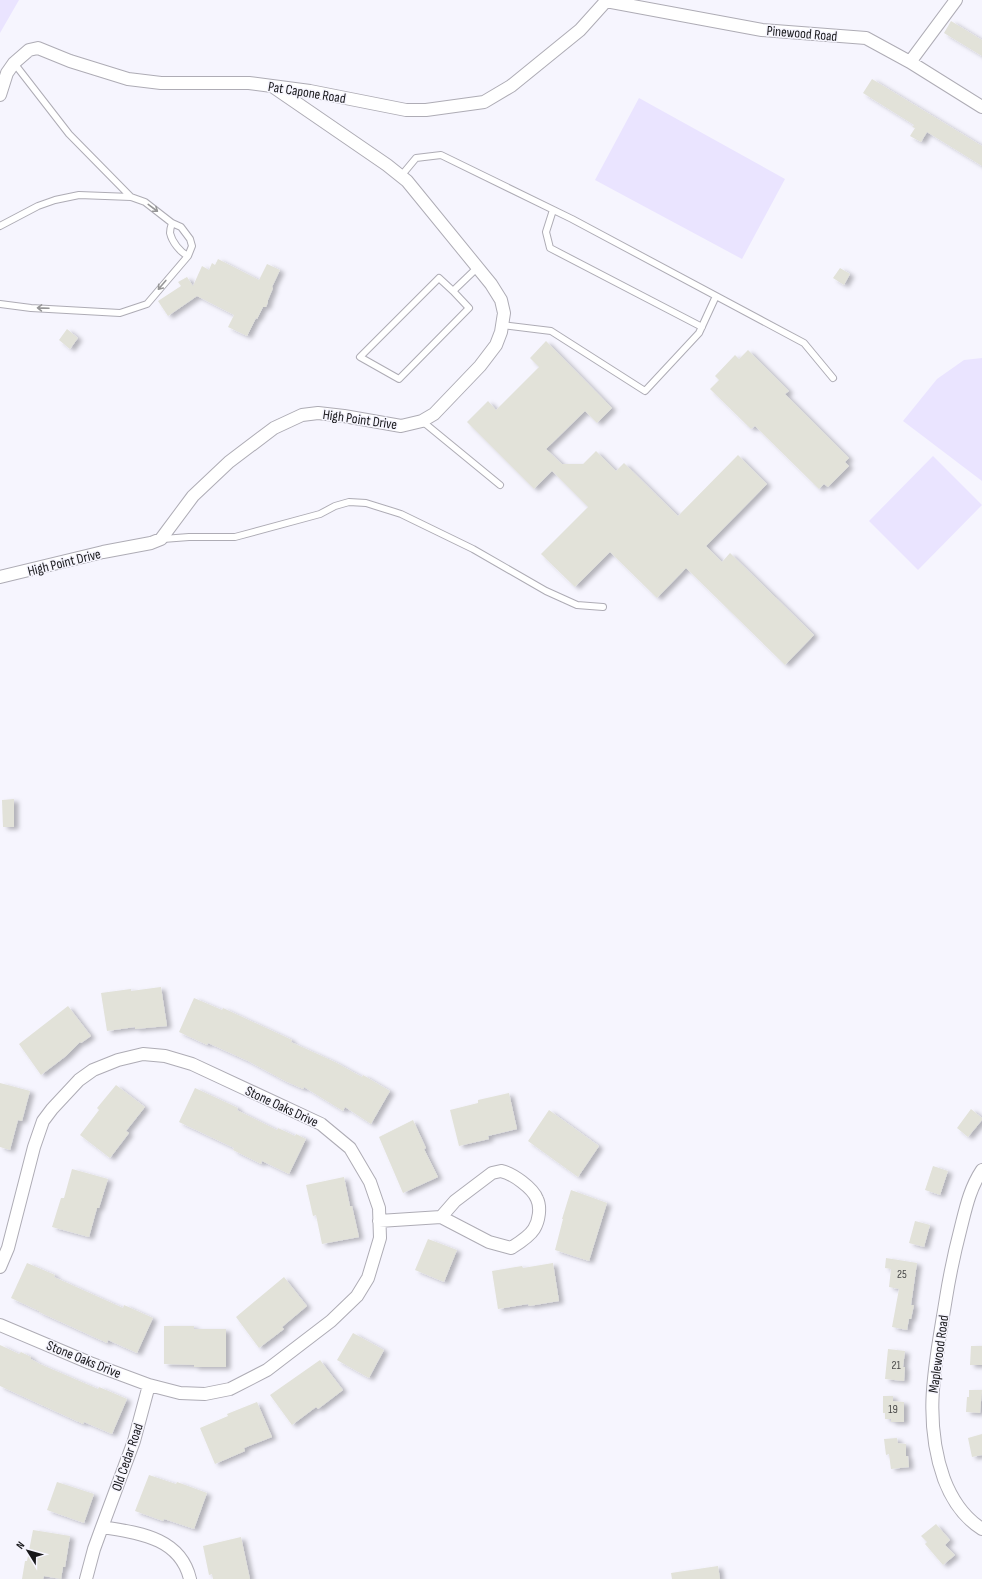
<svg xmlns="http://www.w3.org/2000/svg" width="982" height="1579" viewBox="0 0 982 1579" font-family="'Sofia Sans Condensed',sans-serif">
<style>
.green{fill:#eae4ff}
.building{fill:#e2e2d9;filter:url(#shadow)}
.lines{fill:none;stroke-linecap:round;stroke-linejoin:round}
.service-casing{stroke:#aeacb5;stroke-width:8}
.minor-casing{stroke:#aeacb5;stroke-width:14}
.service{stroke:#fff;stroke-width:6}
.minor{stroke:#fff;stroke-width:12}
.oneway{stroke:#979798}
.labels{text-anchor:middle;stroke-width:3;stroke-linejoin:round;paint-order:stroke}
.number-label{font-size:12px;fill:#4a4a4a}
.street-label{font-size:14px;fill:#18181b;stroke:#f6f5fe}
</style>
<defs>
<filter id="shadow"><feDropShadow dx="4.5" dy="2.5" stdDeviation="2" flood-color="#0004"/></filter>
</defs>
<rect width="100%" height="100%" fill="#f6f5fe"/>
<path class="green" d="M0 0H19L0 33Z
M639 98 785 179 742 259 595 180Z
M982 358V481L903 421 937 379 964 360Z
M933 456 982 505 918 570 869 521Z"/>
<path class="building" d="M951 21 982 40V56L944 33Z
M872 79 982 146V166L927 132 921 142 910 136 915 128 912 127 914 125 863 93Z
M218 259 259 280 267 264 280 270 272 287 273 288 268 300V302L266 307H263L257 319 256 318 247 336 228 327 234 315 197 296 168 316 158 301 181 286 178 282 187 277 193 286 202 266 209 270 212 263 215 265Z
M840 268 850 274 844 285 833 278Z
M67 329 78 338 70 349 59 340Z
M546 341 612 408 597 423 585 411 546 449 562 464H583L596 451 616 471 624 463 678 516 738 455 767 484 706 546 722 562 730 553 814 635 785 665 686 568 657 598 610 552 575 587 541 554 588 507 552 471 534 489 467 422 488 401 496 410 539 367 530 358Z
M748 350 789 391 785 394 849 458 845 462 849 466 828 487 824 484 819 489 755 426 751 429 710 389 719 380 715 376 735 355 739 359Z
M14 799V827H3L2 800Z
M161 987 167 1026 135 1029V1027L107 1031 101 993 131 989V991Z
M194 998 222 1010 223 1008 292 1040 291 1042 335 1062 362 1077 363 1075 390 1091 371 1124 345 1107 343 1111 304 1087 303 1089 285 1081 248 1061 208 1043 207 1045 179 1032Z
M68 1006 91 1036 81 1043 80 1042 66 1056 41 1075 19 1044Z
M0 1083 30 1091 22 1121 18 1120 10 1150 0 1147Z
M116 1085 145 1107 126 1131 129 1133 110 1158 80 1135 99 1110 97 1108Z
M195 1088 238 1108 237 1110 277 1130 278 1128 295 1136 296 1134 306 1139 289 1174 262 1161 261 1164 233 1150 234 1148 179 1122Z
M509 1093 517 1129 488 1136 489 1139 459 1146 450 1110 478 1103V1100Z
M971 1109 982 1118V1120L968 1137 957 1128Z
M549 1110 599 1146 578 1177 528 1141Z
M413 1120 426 1148 424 1149 438 1177 403 1193 379 1137Z
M933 1166 948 1171 940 1195 925 1190Z
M72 1169 108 1179 99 1208H97L89 1237 52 1227 61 1198H64Z
M344 1177 350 1206H352L359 1237 322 1244 316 1215 313 1216 306 1185Z
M571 1190 607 1203 589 1261 555 1250 563 1219H562Z
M915 1221 930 1225 924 1247 909 1243Z
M428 1239 457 1250 444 1282 415 1270Z
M886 1258 917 1263 911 1305H914L911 1319H909L907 1330 892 1327 899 1289 889 1287 891 1269 885 1268Z
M27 1263 55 1275 54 1277 123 1308 124 1305 153 1318 137 1353 108 1340 107 1343 39 1312V1311L11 1298Z
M553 1263 559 1301 529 1306 528 1304 498 1309 492 1271 522 1266 523 1268Z
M284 1277 307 1306 282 1327 284 1329 259 1348 236 1317Z
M164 1326H194V1329H226V1367H194V1365L164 1364Z
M353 1333 384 1350 369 1378 337 1360Z
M0 1345 19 1354 21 1352 31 1357V1359L40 1364 98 1389 99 1387 127 1399 112 1434 84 1422 83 1424 0 1386Z
M971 1346H982V1365H970Z
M888 1349 905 1351 903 1367H905L904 1381 885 1379Z
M320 1360 343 1390 318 1409 316 1407 292 1425 270 1395Z
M969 1390H982L980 1413 966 1412 967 1397H969Z
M883 1396H893V1401L904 1402V1422H891V1419H885V1413H883Z
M257 1402 272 1437 244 1448 245 1451 215 1464 200 1428 228 1416 227 1414Z
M982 1434V1455L972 1457 968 1438Z
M897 1438 898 1443 906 1444V1456H908L909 1467 891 1469 889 1454 886 1455 884 1439Z
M149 1475 176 1484 177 1482 207 1493 194 1529 164 1519 163 1521 135 1511Z
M57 1482 94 1494 84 1523 47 1510Z
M936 1524 950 1540 945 1545 955 1555 943 1565 925 1544 927 1542 921 1536Z
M33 1530 70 1536 65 1567H63L61 1579 44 1576 43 1579H22L25 1561H27Z
M241 1537 250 1579H213L212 1574 209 1575 203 1546Z
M718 1566 720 1579H672L671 1573Z"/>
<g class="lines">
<defs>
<path id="service" d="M14 63 69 134 131 197
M401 176 416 158 441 155 572 219 804 343 833 378
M553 210 546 232 550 248 702 327
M172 223C171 226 170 230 170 233 172 242 180 252 188 256
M0 226 38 206 55 200 79 195 131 197 145 202 172 223 181 227 190 239 192 246 188 256 147 304 120 313 31 308 0 304
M453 291 439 278 360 357 399 379 469 308 453 291 478 267
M502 325 551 331 645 391 699 333 716 296
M422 421 500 485
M163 539 189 537H235L320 514 335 506 349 502 366 503 401 514 473 549 546 591 577 605 603 607"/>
<path id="minor" d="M606 1 762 30 866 38 910 62 982 107
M910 62 956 0
M0 95 7 73 14 63 29 50 38 48 70 61 128 79 161 83H249L310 91 406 110H426L484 102 511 86 580 30 607 0
M0 577 103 552 151 543 161 539 193 496 229 462 274 428 302 415 318 413 344 416 401 426 422 421 434 414 480 366 496 345 501 332 504 313 501 300 491 284 407 181 387 165 272 86
M982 1170C970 1188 966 1207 961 1227 955 1250 950 1273 946 1298 936 1361 922 1417 944 1479 952 1500 963 1517 982 1529
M501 1171C512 1173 533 1188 537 1199 541 1207 539 1221 534 1229 529 1237 519 1243 511 1248L489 1242 441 1217 455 1201 492 1173Z
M379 1221 441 1217
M0 1267 8 1248 34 1147 43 1121 52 1109 79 1080 93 1070 118 1060 143 1054 165 1056 192 1064 321 1124 350 1148 370 1182 379 1208 380 1238 368 1278 357 1296 331 1321 267 1370 230 1389 205 1394 180 1393 149 1385 90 1363 0 1325
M102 1527 134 1441 149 1385
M86 1579 94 1549 102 1527C138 1533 180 1537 190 1579"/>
</defs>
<use href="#service" class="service-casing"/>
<use href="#minor" class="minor-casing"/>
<use href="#service" class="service"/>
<use href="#minor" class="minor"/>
</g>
<defs><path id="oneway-shaft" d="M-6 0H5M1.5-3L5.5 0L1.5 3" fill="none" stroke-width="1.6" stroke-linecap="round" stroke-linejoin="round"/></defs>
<g class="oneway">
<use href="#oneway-shaft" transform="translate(153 208) rotate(37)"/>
<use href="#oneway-shaft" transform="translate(162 285) rotate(130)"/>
<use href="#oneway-shaft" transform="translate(43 308) rotate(-178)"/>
</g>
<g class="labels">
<g class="number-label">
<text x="902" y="1278">25</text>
<text x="896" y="1369">21</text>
<text x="893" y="1413">19</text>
</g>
<g class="street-label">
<text transform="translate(802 33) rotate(5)" y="5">Pinewood Road</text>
<text transform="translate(307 92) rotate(9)" y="5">Pat Capone Road</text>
<text transform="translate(360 419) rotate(8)" y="5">High Point Drive</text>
<text transform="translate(64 562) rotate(-14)" y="5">High Point Drive</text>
<text transform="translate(282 1106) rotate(25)" y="5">Stone Oaks Drive</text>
<text transform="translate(938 1354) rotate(-82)" y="5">Maplewood Road</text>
<text transform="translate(84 1359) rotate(22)" y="5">Stone Oaks Drive</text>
<text transform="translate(127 1457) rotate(-71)" y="5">Old Cedar Road</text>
</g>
</g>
<g transform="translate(28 1551) rotate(307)" stroke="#f6f5fe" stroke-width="3" paint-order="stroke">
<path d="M0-3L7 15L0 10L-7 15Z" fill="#18181b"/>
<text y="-6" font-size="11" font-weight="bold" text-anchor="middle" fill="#18181b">N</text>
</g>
</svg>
